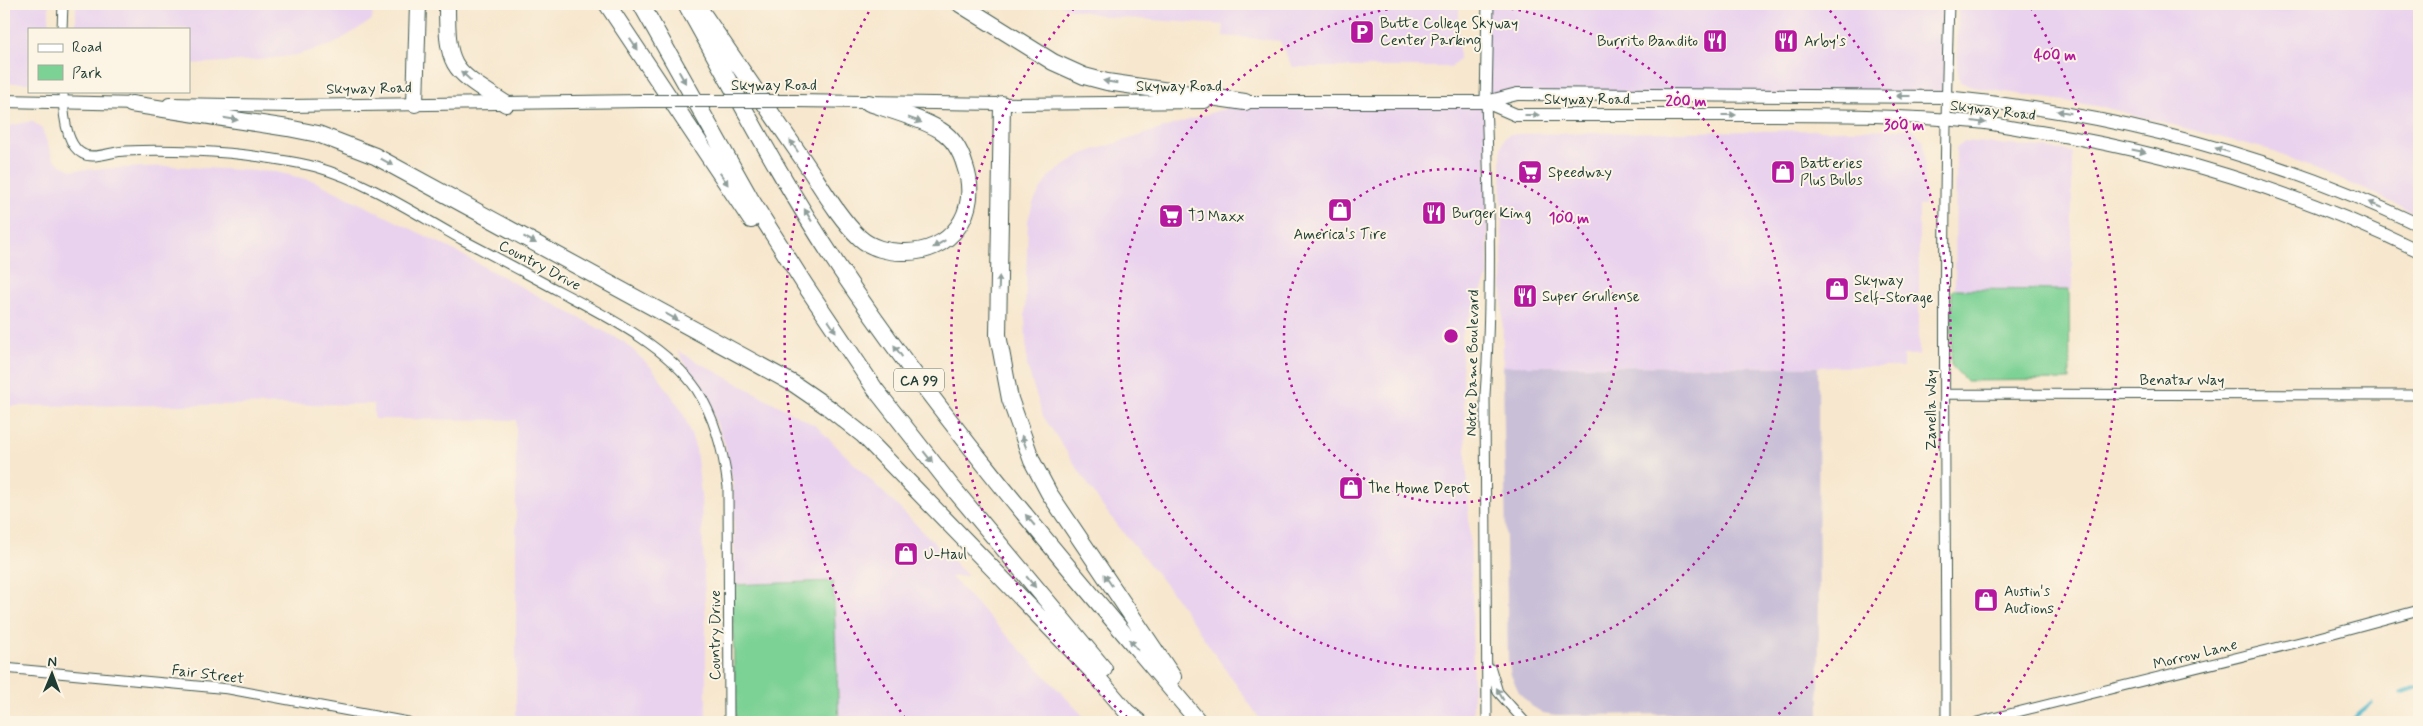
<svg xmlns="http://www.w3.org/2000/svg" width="2423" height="726" viewBox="0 0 2423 726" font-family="Mynerve,sans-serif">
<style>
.built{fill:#e9d2ee}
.industrial{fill:#c9bfd7}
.green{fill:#7cd194;stroke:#4e8764}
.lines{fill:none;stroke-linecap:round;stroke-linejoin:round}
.stream{stroke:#4eb7cc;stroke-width:3}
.minor-casing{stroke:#3f564b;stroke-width:11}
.tertiary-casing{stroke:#3f564b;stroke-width:13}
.secondary-casing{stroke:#3f564b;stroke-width:14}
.motorway-casing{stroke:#3f564b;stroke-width:18}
.minor{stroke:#fff;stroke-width:9}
.tertiary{stroke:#fff;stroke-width:11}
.secondary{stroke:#fff;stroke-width:12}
.motorway{stroke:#fff;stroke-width:16}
.secondary-bridge-casing{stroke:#3f564b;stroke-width:14;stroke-linecap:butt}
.secondary-bridge{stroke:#fff;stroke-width:12}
.oneway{fill:#8f9e9a}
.ring{fill:none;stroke:#b5179e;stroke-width:2.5;stroke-dasharray:2.5 5}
.labels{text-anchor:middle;stroke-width:4;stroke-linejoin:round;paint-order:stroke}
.shield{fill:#fcf5e5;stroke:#617469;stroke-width:1}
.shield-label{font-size:14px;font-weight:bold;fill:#1f3d34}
.poi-label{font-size:15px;fill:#1f3d34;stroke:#fcf5e5;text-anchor:start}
.street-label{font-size:15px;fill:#1f3d34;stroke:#fcf5e5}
.centre{fill:#b5179e;stroke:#fcf5e5;stroke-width:2.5}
.ring-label{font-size:15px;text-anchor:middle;font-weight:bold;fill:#b5179e;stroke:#fcf5e5;stroke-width:4;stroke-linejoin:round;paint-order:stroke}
</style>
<rect width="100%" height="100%" fill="#fcf5e5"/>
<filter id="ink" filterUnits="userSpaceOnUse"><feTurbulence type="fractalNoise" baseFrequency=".02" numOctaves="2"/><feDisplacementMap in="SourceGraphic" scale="10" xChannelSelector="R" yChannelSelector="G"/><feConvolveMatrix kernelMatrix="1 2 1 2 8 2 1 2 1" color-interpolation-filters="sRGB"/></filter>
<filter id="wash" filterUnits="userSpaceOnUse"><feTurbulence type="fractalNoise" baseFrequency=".0096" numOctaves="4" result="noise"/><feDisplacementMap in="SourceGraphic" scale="20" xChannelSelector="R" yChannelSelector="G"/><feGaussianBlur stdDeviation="1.12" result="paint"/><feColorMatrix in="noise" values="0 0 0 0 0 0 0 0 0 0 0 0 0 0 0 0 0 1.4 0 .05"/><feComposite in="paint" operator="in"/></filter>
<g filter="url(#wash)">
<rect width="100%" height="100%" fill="#f7e7ce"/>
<path class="built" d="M4 4H49V29H29V83H4Z
M76 4H373L372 20 334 44 297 55 259 60 189 64V29H76Z
M1059 4H1459V60L1451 67H1292L1280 41 1223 36 1224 25 1109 17 1067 8Z
M1488 4H1949L1946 97 1517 94 1486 102 1488 276 1461 336 1472 590 1473 716 1467 722H1262L1174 595 1103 507 1043 416 1027 366 1025 317 1028 221 1033 203 1048 177 1082 154 1245 102H1486Z
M1958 4H2419V215L2366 190 2266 149 2103 107 1973 87 1960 82 1957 67Z
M32 121 42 129 53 158 61 165 72 170 171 166 276 172 314 181 440 243 624 342 653 369 683 412 696 449 701 495 706 628V722H516V420L374 419V404L4 406V127Z
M1912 129 1924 141 1925 205H1919V355H1903V367L1503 366 1501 147 1505 138 1510 134Z
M1964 141 2064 150 2072 153V290L1955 289 1956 149Z
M678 351 816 426 968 576 951 577 1089 722H839L833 581 735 585 733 484 725 444 709 406Z"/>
<path class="industrial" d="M1503 366 1818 367 1819 718H1690L1691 714 1556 715 1543 713 1530 705 1519 692 1511 675 1508 660Z"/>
<path class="green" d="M1954 289 2069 290 2070 380 1966 381 1951 365 1952 291Z
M833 581 839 722H737L735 711 732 585Z"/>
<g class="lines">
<path class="stream" d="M2401 693 2419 687
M2349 722 2372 703"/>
</g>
</g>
<g filter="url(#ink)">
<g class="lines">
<defs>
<path id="minor" d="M62 29 63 4
M63 91C63 109 65 145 83 154 94 160 113 151 125 151 165 149 222 151 261 157 279 160 298 162 316 167 366 181 416 214 461 239 494 256 527 274 559 291 606 316 667 346 697 390 715 418 724 455 728 487L729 722
M1486 102C1490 199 1492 298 1485 395L1487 722
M1945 394 2419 395
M4 668 229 689 408 722
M1491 669 1498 692 1525 722
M1946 722C1946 483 1941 243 1949 4
M1977 722 2308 640 2419 610"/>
<path id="tertiary" d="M1486 102 1488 4"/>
<path id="secondary" d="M4 101 139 104
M795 101 1002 104 1205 102
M1238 102H1486L1517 94 1946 97C2109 113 2271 154 2419 225
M1486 102 1516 115C1597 115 1677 115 1758 115 1830 115 1903 115 1976 122 1997 124 2019 129 2040 132 2173 153 2298 192 2419 251
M169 104 289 106 643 101"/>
<path id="motorway" d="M447 4C447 70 452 69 506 104
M607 4 751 220
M641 4 750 198 805 285 875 389 952 487 1104 669
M686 4C736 93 783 184 840 269 948 430 1075 575 1199 722
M960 4 1053 62 1084 76 1107 82 1245 102
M697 5C732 56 767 107 802 158 820 184 837 216 860 238 871 248 888 252 902 252 951 254 981 212 965 166 961 152 953 138 940 130 923 119 890 110 869 103
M131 104 288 128 318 134 375 156 794 384 829 408 863 435 1092 671 1126 711 1139 722
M415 104 418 4
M1002 104 998 335 1010 399 1032 461 1049 493 1173 677"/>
</defs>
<use href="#minor" class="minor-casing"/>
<use href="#tertiary" class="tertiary-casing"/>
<use href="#secondary" class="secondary-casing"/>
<use href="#motorway" class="motorway-casing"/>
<use href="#minor" class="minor"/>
<use href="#tertiary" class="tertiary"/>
<use href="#secondary" class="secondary"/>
<use href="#motorway" class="motorway"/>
<defs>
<path id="secondary-bridge" d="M643 101H795"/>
</defs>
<use href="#secondary-bridge" class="secondary-bridge-casing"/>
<use href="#secondary-bridge" class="secondary-bridge"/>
</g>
<defs><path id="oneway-solid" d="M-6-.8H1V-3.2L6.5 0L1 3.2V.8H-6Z" transform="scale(1.25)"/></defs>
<g class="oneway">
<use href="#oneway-solid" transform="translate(634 44) rotate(56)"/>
<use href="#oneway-solid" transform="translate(466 76) rotate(-137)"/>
<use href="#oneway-solid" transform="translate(682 77) rotate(61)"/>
<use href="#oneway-solid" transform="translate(1110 82) rotate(-170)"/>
<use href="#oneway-solid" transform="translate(1903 96) rotate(-180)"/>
<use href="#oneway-solid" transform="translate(2064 112) rotate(-171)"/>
<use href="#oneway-solid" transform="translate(1532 115)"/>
<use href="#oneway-solid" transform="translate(1729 115)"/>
<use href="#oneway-solid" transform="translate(231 119) rotate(9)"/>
<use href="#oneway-solid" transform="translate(915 120) rotate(21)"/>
<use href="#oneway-solid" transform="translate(1979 122) rotate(7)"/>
<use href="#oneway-solid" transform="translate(794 146) rotate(-124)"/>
<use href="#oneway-solid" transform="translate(2222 150) rotate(-164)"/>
<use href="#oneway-solid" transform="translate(2139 151) rotate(12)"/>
<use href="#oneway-solid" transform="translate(387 162) rotate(28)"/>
<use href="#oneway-solid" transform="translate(724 179) rotate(56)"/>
<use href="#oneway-solid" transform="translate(2375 205) rotate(-157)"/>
<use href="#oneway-solid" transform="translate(808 215) rotate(-121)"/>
<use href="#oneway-solid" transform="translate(530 240) rotate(29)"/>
<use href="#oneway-solid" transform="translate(939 244) rotate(149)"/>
<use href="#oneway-solid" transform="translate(999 283) rotate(-88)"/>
<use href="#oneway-solid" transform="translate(672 317) rotate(29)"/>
<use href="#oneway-solid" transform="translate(832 326) rotate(56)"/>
<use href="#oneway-solid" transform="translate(898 351) rotate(-125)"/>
<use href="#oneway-solid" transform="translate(1024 442) rotate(-111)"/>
<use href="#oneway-solid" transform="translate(928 457) rotate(52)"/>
<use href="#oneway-solid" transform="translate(1030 520) rotate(-130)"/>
<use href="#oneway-solid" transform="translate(1108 580) rotate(-124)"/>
<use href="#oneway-solid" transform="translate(1031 582) rotate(50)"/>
<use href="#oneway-solid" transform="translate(1134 645) rotate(-130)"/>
<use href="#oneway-solid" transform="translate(1500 694) rotate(-119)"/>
</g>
</g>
<g class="ring">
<circle cx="1451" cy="336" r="167"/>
<path d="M1474 4A333 333 0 1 1 1428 4"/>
<path d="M1133 722A500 500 0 0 1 1077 5M1825 5A500 500 0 0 1 1769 722"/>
<path d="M905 718A666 666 0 0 1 871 8M2031 8A666 666 0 0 1 1997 718"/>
</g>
<defs>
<symbol id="parking-square" viewBox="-11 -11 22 22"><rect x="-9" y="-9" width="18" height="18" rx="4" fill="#b5179e" stroke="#fcf5e5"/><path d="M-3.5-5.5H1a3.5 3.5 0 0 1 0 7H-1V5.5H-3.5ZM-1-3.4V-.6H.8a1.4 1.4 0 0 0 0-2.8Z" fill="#fff"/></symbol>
<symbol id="restaurant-square" viewBox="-11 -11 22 22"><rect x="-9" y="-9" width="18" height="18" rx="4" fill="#b5179e" stroke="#fcf5e5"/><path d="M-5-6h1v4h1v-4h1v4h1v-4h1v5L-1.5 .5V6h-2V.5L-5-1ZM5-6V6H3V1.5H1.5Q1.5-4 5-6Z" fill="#fff"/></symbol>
<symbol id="supermarket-square" viewBox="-11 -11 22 22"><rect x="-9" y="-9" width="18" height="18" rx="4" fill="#b5179e" stroke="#fcf5e5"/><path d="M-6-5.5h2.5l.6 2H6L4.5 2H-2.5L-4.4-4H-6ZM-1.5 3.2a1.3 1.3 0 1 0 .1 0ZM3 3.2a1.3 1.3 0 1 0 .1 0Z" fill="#fff"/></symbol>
<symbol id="shop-square" viewBox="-11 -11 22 22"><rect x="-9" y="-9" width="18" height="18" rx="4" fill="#b5179e" stroke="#fcf5e5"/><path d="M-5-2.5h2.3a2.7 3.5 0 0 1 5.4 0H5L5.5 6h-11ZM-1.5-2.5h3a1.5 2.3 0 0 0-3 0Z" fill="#fff"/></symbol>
</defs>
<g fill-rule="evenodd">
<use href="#parking-square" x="1348" y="18" width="28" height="28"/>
<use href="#restaurant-square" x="1701" y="27" width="28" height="28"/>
<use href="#restaurant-square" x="1772" y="27" width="28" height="28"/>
<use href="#supermarket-square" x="1516" y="158" width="28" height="28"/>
<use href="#shop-square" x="1769" y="158" width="28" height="28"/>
<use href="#shop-square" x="1326" y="196" width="28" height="28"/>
<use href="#restaurant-square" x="1420" y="199" width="28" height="28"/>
<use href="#supermarket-square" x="1157" y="202" width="28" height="28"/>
<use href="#shop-square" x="1823" y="275" width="28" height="28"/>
<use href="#restaurant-square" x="1511" y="282" width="28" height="28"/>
<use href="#shop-square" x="1337" y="474" width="28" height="28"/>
<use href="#shop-square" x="892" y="540" width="28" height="28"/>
<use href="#shop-square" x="1972" y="586" width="28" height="28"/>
</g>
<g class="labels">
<rect class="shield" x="894" y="368.5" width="50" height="23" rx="4"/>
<g class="shield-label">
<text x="919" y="385">CA 99</text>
</g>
<g class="poi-label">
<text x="1380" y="28">Butte College Skyway<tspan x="1380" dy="17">Center Parking</tspan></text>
<text x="1698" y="46" text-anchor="end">Burrito Bandito</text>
<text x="1804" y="46">Arby's</text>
<text x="1800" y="168">Batteries<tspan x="1800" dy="17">Plus Bulbs</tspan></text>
<text x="1548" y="177">Speedway</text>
<text x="1452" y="218">Burger King</text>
<text x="1188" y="221">TJ Maxx</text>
<text x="1340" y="239" text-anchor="middle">America's Tire</text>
<text x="1854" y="285">Skyway<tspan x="1854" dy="17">Self-Storage</tspan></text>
<text x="1542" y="301">Super Grullense</text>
<text x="1368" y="493">The Home Depot</text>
<text x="924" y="559">U-Haul</text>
<text x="2004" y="596">Austin's<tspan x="2004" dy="17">Auctions</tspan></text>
</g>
<g class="street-label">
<text x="774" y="90">Skyway Road</text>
<text x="1179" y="91">Skyway Road</text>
<text transform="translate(369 88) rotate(-1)" y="5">Skyway Road</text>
<text x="1587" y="104">Skyway Road</text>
<text transform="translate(1993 110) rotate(7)" y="5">Skyway Road</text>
<text transform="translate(540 265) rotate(28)" y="5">Country Drive</text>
<text transform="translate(1472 363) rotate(-89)" y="5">Notre Dame Boulevard</text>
<text x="2182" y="385">Benatar Way</text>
<text transform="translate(1931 410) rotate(-90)" y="5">Zanella Way</text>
<text transform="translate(715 635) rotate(-90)" y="5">Country Drive</text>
<text transform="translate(2195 654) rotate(-14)" y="5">Morrow Lane</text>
<text transform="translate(208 674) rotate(7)" y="5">Fair Street</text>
</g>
</g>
<circle cx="1451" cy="336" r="8" class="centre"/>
<g class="ring-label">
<text x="2055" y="60">400 m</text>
<text x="1686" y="106">200 m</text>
<text x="1904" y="130">300 m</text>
<text x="1569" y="223">100 m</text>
</g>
<rect width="2423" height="726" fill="none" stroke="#fcf5e5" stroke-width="20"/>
<rect x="28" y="28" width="162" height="65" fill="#fcf5e5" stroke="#a4ab9e"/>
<rect x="38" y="44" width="25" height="8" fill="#ffffff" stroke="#a4ab9e"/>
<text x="72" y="52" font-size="15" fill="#1f3d34">Road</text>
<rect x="38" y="65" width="25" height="15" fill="#7cd194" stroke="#a4ab9e"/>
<text x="72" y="78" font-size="15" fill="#1f3d34">Park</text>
<g transform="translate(52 674) rotate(1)" stroke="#fcf5e5" stroke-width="4" paint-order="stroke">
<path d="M0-4L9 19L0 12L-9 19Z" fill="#1f3d34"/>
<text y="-8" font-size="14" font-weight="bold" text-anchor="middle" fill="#1f3d34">N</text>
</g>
</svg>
